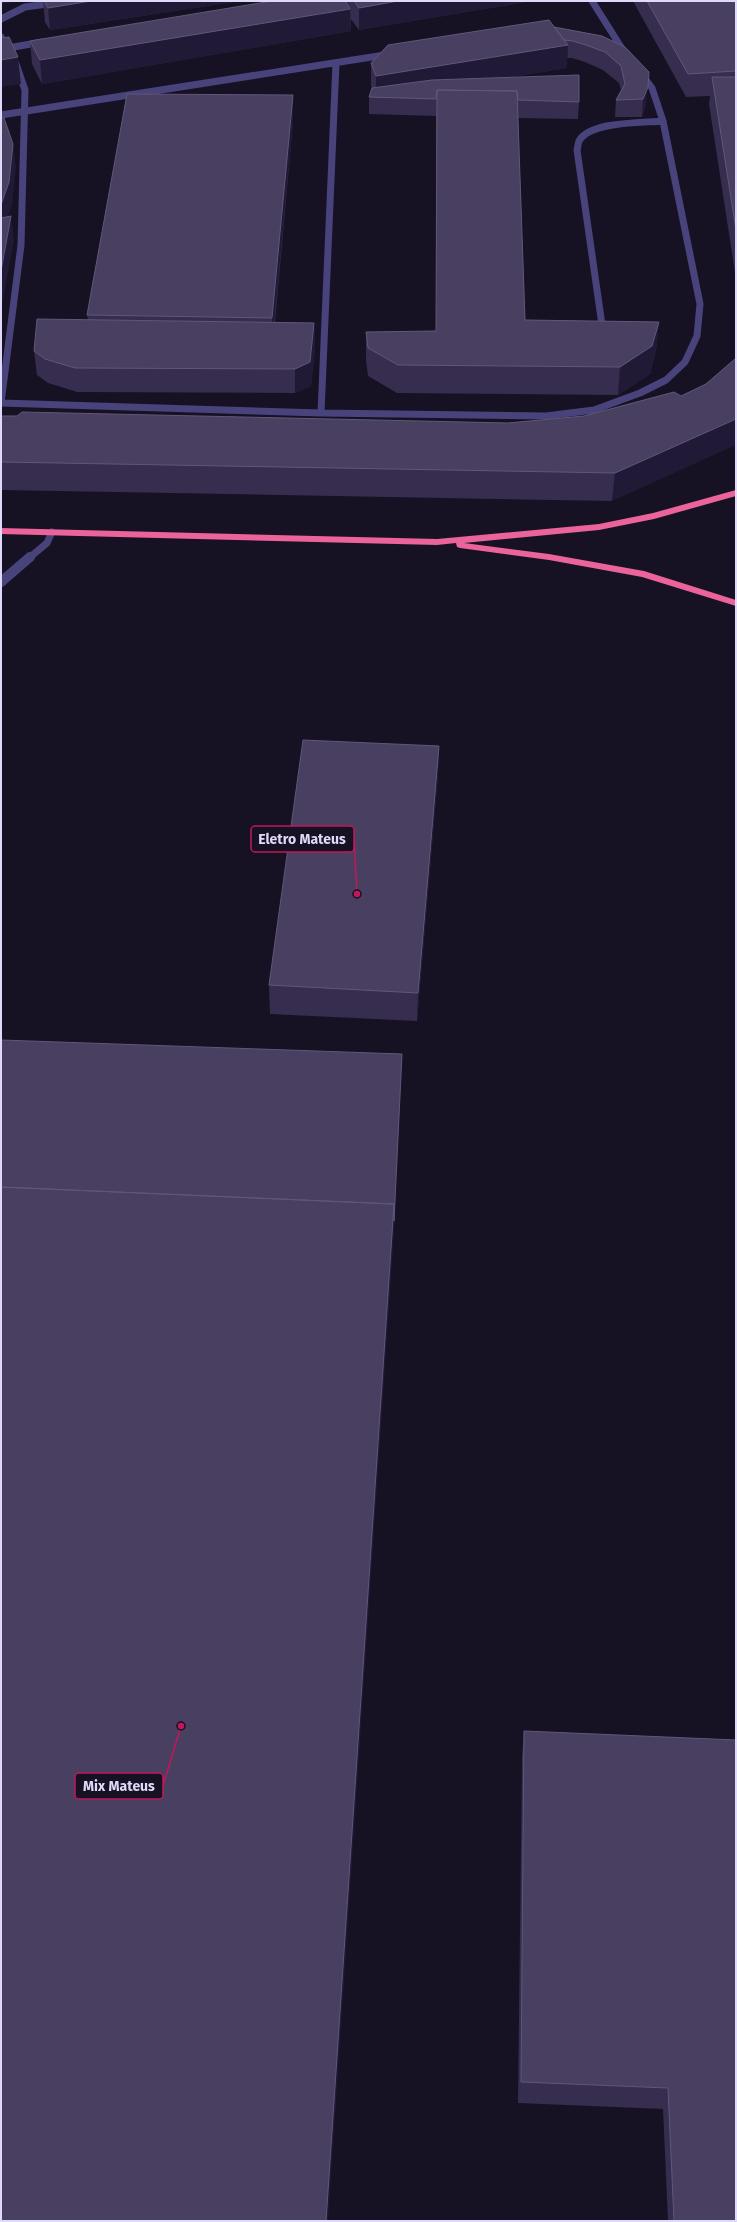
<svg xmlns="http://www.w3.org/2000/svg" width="737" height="2222" viewBox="0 0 737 2222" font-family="'Fira Sans',sans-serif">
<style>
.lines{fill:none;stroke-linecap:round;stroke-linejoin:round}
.minor-far1{stroke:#49437c;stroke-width:7}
.minor{stroke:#49437c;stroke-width:10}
.highway{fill:#eb639b;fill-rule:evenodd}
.wall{fill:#362d4f}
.shaded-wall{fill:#211a36}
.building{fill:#483f61;stroke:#605879}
.leader{fill:none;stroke:#c2185b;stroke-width:1.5}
.callout-dot{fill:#c2185b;stroke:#161223;stroke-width:1.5}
.callout{fill:#161223;stroke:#c2185b;stroke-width:1.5}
.callout-label{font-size:14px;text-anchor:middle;font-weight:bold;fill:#dfd9fa}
</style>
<rect width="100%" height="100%" fill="#161223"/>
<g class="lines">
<path class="minor-far1" d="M592 1 626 55
M1 19 25 7 70 1
M1 37 8 48 42 42
M16 64 25 90 21 245 1 403 321 413 546 416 594 410 640 393 666 380 685 362 697 336 700 304 663 121 652 88 640 72
M1 115 391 54
M602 325 577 150C578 147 578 143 579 141 590 121 643 123 663 121
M321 413 336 63
M29 558 47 543 52 532"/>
<path class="minor" d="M1 582 30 557"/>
<path class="highway" d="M736 490V496L654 519 599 530 464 543 549 554 644 571 736 600V606L642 577 549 560 460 548 457 547 456 543 437 545 1 534V528L437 539 599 524 653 513Z"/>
</g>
<path class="wall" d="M43 1H240L50 30 45 22Z
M272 1H532L359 30 351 19V31L42 84 32 64 30 41Z
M633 1H736V279L709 104 710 96 686 97Z
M554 27 602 36 646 104 642 117H615L616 100 621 90 619 83 603 70 585 62 572 58H567V68L511 77 579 102 578 119 518 118 525 320 659 322 656 350 650 374 618 395 397 393 368 376 366 360V332L436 331V116L369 114V97L372 89 371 86V63Z
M293 95V122L275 322 314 323 315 347 311 386 295 393 77 392 48 383 37 375 34 351 88 320 87 315Z
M674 392 612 501 1 490V416L508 423 584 416Z
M439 746 438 775 417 1021 270 1014 269 985Z
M524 1731 736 2221H668L663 2109 518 2103 522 1756Z"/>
<path class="shaded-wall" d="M1 1H19L1 4Z
M91 1H240L50 30 48 8Z
M398 1H532L359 30V8Z
M350 9 351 31 42 84 40 60Z
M568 45 567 68 389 97H376V76Z
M18 57 21 84 1 87V60Z
M648 87 646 104 642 117 643 99Z
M293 95V122L272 346V318Z
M13 144 16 167 12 205 1 237V205Z
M11 216 14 240 1 310V271Z
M659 322 656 350 650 374 618 395 620 367Z
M314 323 315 347 311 386 295 393V369Z
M736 419V445L612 501 615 473Z
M439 746 438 775 417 1021 418 993Z
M402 1054V1064L394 1231V1221Z
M394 1204V1231L328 2221H326Z"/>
<path class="building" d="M44 1H91L48 8Z
M272 1H345L350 9 40 60 30 41Z
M354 1H398L359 8Z
M647 1H736V71L688 74Z
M549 20 568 45 376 76 371 63 388 45Z
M554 27 602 36 625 47 649 72 648 87 643 99 616 100 625 84 621 66 605 52 586 45 573 41 564 40Z
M9 37 18 57 1 60V38Z
M579 75V102L518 100 517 91 437 90 436 99 369 97 372 88 432 80Z
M712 77H736V230Z
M437 90 517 91 525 320 659 322 652 346 620 367 398 365 368 348 366 332 436 331Z
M127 94 293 95 272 318 87 315Z
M1 118H4L13 144 9 182 1 205Z
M11 216 1 271V218Z
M37 319 314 323 310 362 295 369 75 368 45 359 34 351Z
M736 358V419L615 473 1 462V416H17L22 412 508 423 584 416 674 392 681 396 706 384Z
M303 740 439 746 418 993 269 985Z
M1 1040 402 1054 394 1221V1204L1 1187Z
M1 1187 394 1204 326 2221H1Z
M524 1731 736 1740V2221H674L668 2088 521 2082Z"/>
<path class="leader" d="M357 894L354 839M181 1726L163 1786"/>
<g class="callout-dot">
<circle cx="357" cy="894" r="4"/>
<circle cx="181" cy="1726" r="4"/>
</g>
<g class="callout">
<rect x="251" y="826" width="103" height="26" rx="4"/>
<rect x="75" y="1773" width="88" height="26" rx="4"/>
</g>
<g class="callout-label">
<text x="302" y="844">Eletro Mateus</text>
<text x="119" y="1791">Mix Mateus</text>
</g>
<rect width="737" height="2222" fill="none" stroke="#dfd9fa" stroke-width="4"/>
</svg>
